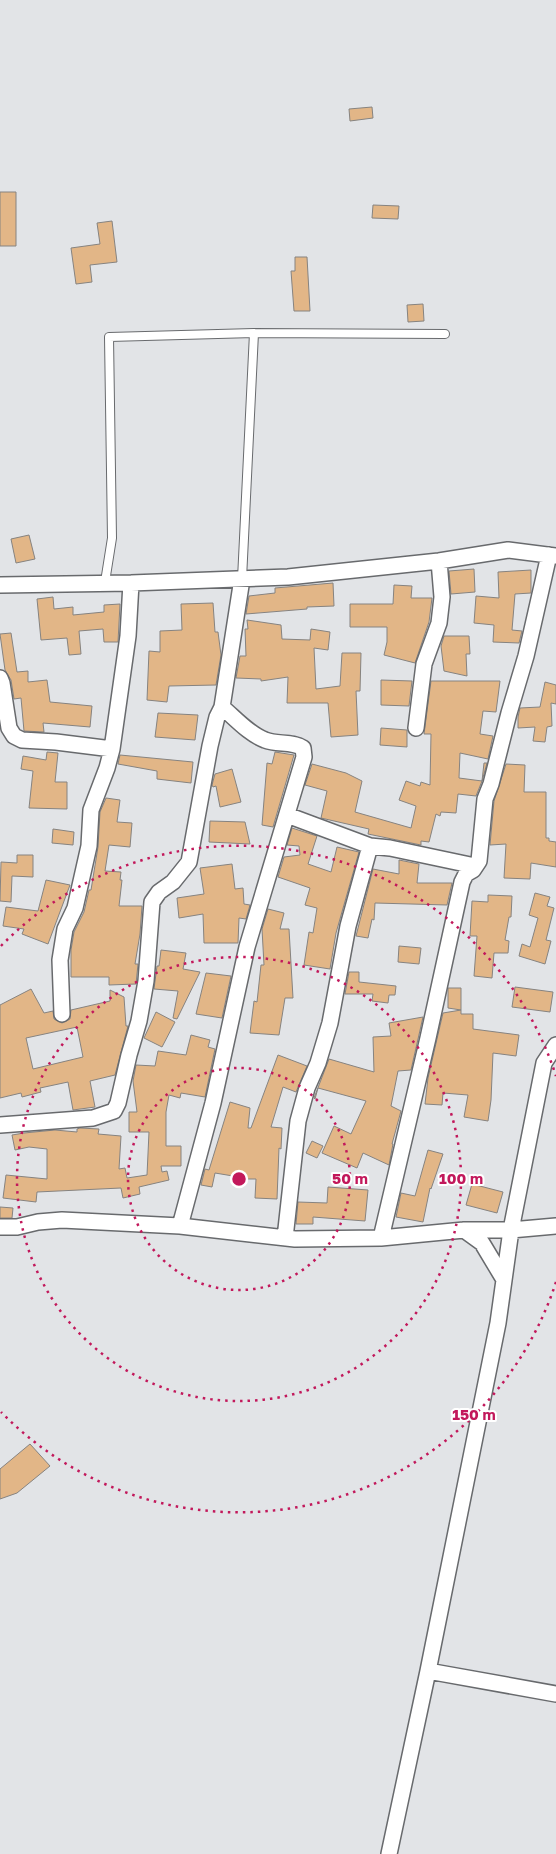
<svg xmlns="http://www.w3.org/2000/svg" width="556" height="1854" viewBox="0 0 556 1854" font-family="'Golos Text',sans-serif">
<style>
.building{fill:#e2b687;stroke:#868380;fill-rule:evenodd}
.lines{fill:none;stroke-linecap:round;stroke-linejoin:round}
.lane-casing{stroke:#686a6d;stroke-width:10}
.street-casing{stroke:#686a6d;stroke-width:18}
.lane{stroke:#fff;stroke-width:8}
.street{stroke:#fff;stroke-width:15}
.ring{fill:none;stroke:#c2185b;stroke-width:2.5;stroke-dasharray:2.5 5}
.centre{fill:#c2185b;stroke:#fff;stroke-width:2.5}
.ring-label{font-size:15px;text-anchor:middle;font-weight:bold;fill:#c2185b;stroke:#fff;stroke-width:4;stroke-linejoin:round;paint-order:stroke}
</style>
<rect width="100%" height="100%" fill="#e2e4e7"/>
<path class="building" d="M372 107 373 118 350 121 349 109Z
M0 192H16V246H0Z
M373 205 399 206 398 219 372 218Z
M112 221 117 262 90 265 92 282 76 284 71 248 100 244 97 223Z
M295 257H307L310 311H294L291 271H295Z
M423 304 424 321 408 322 407 305Z
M29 535 35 559 16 563 11 539Z
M474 569 475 592 451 594 449 571Z
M531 570V593L515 594 512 630 522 631 519 643 493 642 494 625 474 623 476 596 499 598 498 572Z
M333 583 334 606 307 607V609L246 614 249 596 275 593V588Z
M394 585 412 586 411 598H432L429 622 415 663 384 655 387 642V627H350V604H393Z
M53 597 54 609 73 607V615L104 612V605L120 604 118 642H104L103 629 79 631 81 654 69 655 67 638 41 640 37 599Z
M213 603 215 632H218L221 655 216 685 169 686 167 702 147 700 149 651 160 652V631L182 630 181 604Z
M247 620 281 625 282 639 310 640 311 629 330 632 328 650 314 648 316 689 340 686 342 653H361L360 691H356L358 735 331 737 328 703H287L288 677 261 681V679L236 678 240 656H246L245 629H248Z
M11 633 17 672 28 671V682L47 680 50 702 92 706 90 727 43 723 44 732 24 731 21 698 14 699 11 680 5 670 0 634Z
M444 636H469L470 654H466L467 676 444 671 441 646Z
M381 680 412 681 409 706 381 705Z
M431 681H500L496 712 483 711 480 734 493 736 488 759 460 753 459 778 482 781 484 763H487L482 781 476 796 458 794 456 813 441 812 440 816 436 814 429 842 421 841V845L368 834 369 829 321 818 327 791 305 785 312 764 346 773 362 781 355 812 411 828 416 806 399 800 406 781 420 786 421 782 430 785 431 734H424Z
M545 682 556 685V704L551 703 552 726 547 727 545 742 533 741 535 727 518 728V717L520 708 540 707Z
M158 713 198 715 195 740 155 737Z
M381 728 407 730V747L380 745Z
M47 752 58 753 55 782H67V809L29 808 33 771 21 769 23 756 46 760Z
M275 752 294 755 273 827 262 825 267 763 272 764Z
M120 755 193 762 191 783 157 779V771L118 764Z
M506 764 525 765 524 792H546V838H549V841L556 842V867L531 863 530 879 504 878 506 844 490 845 494 801Z
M232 769 241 802 220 807 216 786 213 787 212 785 215 774Z
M106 798 120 800 117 822 132 823 130 847 109 845 105 871 121 872 120 880H122L119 906H142L140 934 135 964H138L136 984 109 985V977H71V950L74 932 84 912 89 890H91L98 847 100 812Z
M210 821 245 822 250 844 209 842Z
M292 828 317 836 308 864 331 872 337 847 359 852 336 933 330 969 304 965 309 932 313 933 317 908 305 905 310 888 278 877 284 857 300 855 299 846 287 845Z
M53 829 74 832 73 845 52 843Z
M17 855H33V877L12 876 11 902 0 901 1 862 17 863Z
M399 860 419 864 417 883H452L447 905 375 903 374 920 372 919 368 938 356 936 373 869 399 874Z
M232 864 235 889 243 888 244 904 250 905 246 919 239 918 238 943H204L203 914 179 918 177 898 204 894 200 868Z
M46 880 70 885 48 944 22 934 24 929 3 926 6 907 38 911Z
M535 893 550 897 547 906 554 908 546 940 551 941 545 964 519 956 522 944 530 947 538 918 529 915Z
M488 895 512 896 511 917H509L505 940 509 941 508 953H494L492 978 474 976 477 936H470L472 901 488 902Z
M268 909 284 913 280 929H289L293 998H285L279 1035 250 1033 254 1001 257 1002 261 965H264L262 929Z
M399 946 421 948 419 964 398 962Z
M161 950 186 953 183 969 200 972 177 1019 173 1018 178 991 154 989 157 966H159Z
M349 972H359V982L396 986 395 995H389L388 1003 372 1001 373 994H345Z
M206 973 231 976 222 1018 196 1014Z
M515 987 553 992 550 1012 512 1007Z
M448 988H461V1014H473V1029L519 1035 516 1056 493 1053 491 1100 488 1121 464 1117 468 1095 443 1093 442 1105 425 1104 428 1078 443 1013 461 1010 448 1008Z
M31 989 44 1013 53 1011 54 1019 62 1023 70 1019 71 1010 110 1001V990L124 997 126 1026H128L115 1075 90 1081 95 1107 73 1110 68 1082 40 1088 41 1092 22 1097 21 1093 0 1098V1005ZM77 1027 83 1057 33 1069 26 1038Z
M156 1012 175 1022 162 1047 144 1038Z
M423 1017 411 1070 398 1071 391 1106 401 1111 392 1144H393L389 1165 363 1153 357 1168 322 1153 334 1126 351 1134 366 1101 318 1088 315 1099 314 1098 329 1059 374 1072 373 1037 391 1036 389 1023Z
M191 1035 210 1040 208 1047 215 1049 205 1097 181 1093 180 1098 169 1095 166 1112V1146H181V1166H161L162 1172 167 1171 169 1180 139 1187 140 1194 123 1198 121 1188 37 1192 36 1202 3 1198 6 1175 47 1179V1149L29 1147 15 1150 12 1135 24 1133 55 1130 77 1132V1129L80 1128 99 1129 98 1134 121 1136 119 1169 125 1168 127 1178 147 1175 149 1132H129V1112H137L133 1081 136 1065 155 1066 158 1051 186 1055Z
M278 1055 307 1066 296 1092 283 1087 271 1127 282 1128 281 1149 279 1148 277 1199 255 1198 256 1179H239V1177L215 1173 212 1187 201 1185 205 1169 209 1170 230 1102 250 1108 248 1128H251Z
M312 1141 323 1146 317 1158 306 1153Z
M428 1150 443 1154 431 1189 430 1188 423 1222 396 1217 401 1193 415 1196Z
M472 1184 503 1192 497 1213 466 1205Z
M328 1187 368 1190 365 1221 313 1217V1224H296L298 1202 327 1203Z
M0 1207 13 1208 12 1218H0Z
M30 1444 50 1466 17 1493 0 1499V1469Z"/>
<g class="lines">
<defs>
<path id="lane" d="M242 579 254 333 445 334
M105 582 112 538 109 337 254 333"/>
<path id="street" d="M0 585 131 583 288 577 439 561 508 550 556 556
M0 678 2 683 9 728 14 736 22 740 56 742 112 749
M416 728 424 664 439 623 442 597 439 561
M287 815 370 846 390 848 475 866
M62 1014 60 960 65 929 75 908 89 846 91 810 107 768 112 749 128 636 131 583
M0 1125 93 1118 114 1111 118 1103 129 1055 139 1021 146 981 152 902 159 892 173 882 189 862 210 746 217 717 222 707
M180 1226 213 1103 247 947 304 757 303 748C292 741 277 745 265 740 249 734 235 718 222 707L242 579
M0 1227H17L38 1222 62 1220 180 1226 295 1239 381 1238 464 1230H511L556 1226
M464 1230 482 1243 503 1278
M285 1238 298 1121 307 1088 318 1063 330 1023 348 926 370 846
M381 1238 428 1038 462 882 466 874 473 870 479 861 485 799 491 784 509 713 526 656 549 555
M428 1671 556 1694
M389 1854 428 1671 498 1323 511 1230 544 1063 556 1045"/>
</defs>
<use href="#lane" class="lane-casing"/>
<use href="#street" class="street-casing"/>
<use href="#lane" class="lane"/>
<use href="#street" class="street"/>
</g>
<g class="ring">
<circle cx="239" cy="1179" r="111"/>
<circle cx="239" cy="1179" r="222"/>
<path d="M556 1282A333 333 0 0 1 1 1412M1 946A333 333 0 0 1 556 1076"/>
</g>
<circle cx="239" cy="1179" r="8" class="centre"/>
<g class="ring-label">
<text x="350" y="1184">50 m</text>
<text x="461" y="1184">100 m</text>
<text x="474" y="1420">150 m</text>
</g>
</svg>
